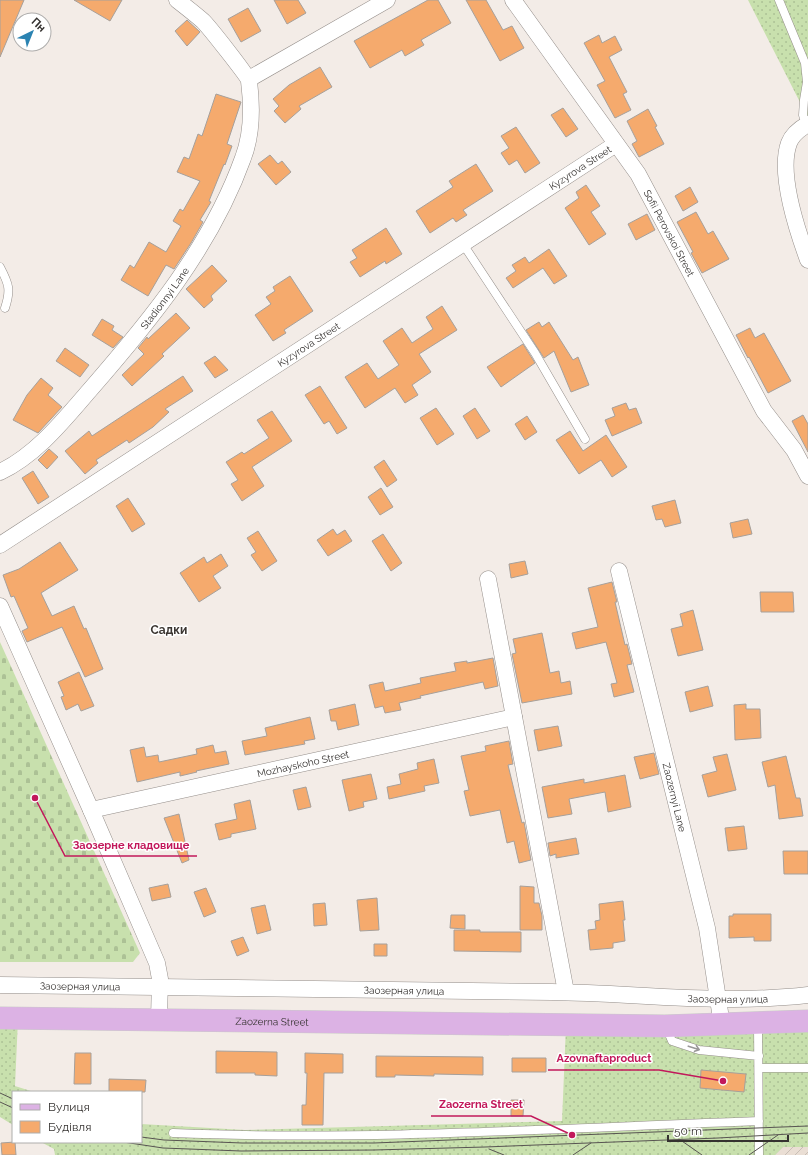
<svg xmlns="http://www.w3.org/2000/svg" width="808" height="1155" viewBox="0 0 808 1155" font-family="Raleway,sans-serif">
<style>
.industrial{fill:url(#industrial-furrows)}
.grass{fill:url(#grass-dots)}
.cemetery{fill:url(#cemetery-stones)}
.building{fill:#f5aa6d;stroke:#a6a09b}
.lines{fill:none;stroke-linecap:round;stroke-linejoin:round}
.service-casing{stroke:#948e8a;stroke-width:9}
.minor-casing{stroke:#948e8a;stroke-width:17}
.primary-casing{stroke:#cacac9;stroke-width:23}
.service{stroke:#fff;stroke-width:8}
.minor{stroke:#fff;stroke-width:16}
.primary{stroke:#dcb2e4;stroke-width:22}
.tram{stroke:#585452;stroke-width:1}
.oneway{stroke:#9a9898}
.labels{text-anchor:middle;stroke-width:3;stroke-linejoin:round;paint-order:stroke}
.street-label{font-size:10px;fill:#353230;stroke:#fff}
.quarter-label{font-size:12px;font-weight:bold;fill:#3b3632;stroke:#fff}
.leader{fill:none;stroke:#c2185b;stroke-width:1.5}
.callout-dot{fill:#c2185b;stroke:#fff;stroke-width:1.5}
.callout-label{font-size:11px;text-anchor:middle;font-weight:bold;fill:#c2185b;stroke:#fff;stroke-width:3;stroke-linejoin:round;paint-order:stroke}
</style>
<defs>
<pattern id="industrial-furrows" width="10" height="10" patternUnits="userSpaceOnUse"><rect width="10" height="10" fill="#eaded4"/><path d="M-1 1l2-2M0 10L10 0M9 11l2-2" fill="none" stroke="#c9bfb6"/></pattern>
<pattern id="grass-dots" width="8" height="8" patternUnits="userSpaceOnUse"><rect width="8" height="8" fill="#c8e0ad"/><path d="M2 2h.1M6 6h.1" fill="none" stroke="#acc195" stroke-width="1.8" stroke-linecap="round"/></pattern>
<pattern id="cemetery-stones" width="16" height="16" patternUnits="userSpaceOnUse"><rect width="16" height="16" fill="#c8e0ad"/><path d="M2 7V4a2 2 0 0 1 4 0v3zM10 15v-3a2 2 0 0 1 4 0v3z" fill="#acc195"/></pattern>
</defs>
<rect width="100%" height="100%" fill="#f3ece7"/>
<path class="industrial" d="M783 1147H808V1155H775Z"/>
<path class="grass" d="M748 0H808V118Z
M0 1019H18L15 1086 34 1092H13V1125L0 1117Z
M566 1026 808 1029V1147H783L775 1155H55L54 1149 41 1142H141V1124L245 1130 562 1121Z"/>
<path class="cemetery" d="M0 642 140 953 133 962H0Z"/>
<path class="building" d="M0 0H24L0 57Z
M74 0H122L110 21Z
M274 0H298L306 13 287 24Z
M428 0H438L451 23 421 40 424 45 405 56 402 50 370 68 354 41Z
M466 0H486L503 30 512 26 524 48 500 61Z
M248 8 261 31 241 42 228 19Z
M187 20 200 32 187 46 175 31Z
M599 35 602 43 615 36 622 50 609 57 627 92 623 94 631 110 615 118 597 85 605 81 584 43Z
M320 67 332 87 299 106 301 109 285 123 274 111 279 106 273 99 289 85Z
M216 94 241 102 227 144 232 146 225 165 224 164 209 201 211 202 200 220 203 222 191 243 174 269 166 265 148 296 121 280 130 265 134 268 149 242 166 252 181 226 173 221 180 209 183 211 200 181 177 172 184 157 189 159 198 134 202 136Z
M563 108 578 129 566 137 551 115Z
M648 109 657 126 655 127 664 144 639 157 632 144 637 141 627 121Z
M516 127 540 163 525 173 517 160 509 165 501 153 509 148 501 136Z
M270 155 278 164 282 161 291 172 276 185 258 164Z
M476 164 493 191 463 210 467 215 456 222 453 218 430 233 416 211 453 187 449 181Z
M586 185 600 206 591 212 606 234 589 245 565 208 579 198 576 192Z
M690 187 698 202 683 211 675 196Z
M696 212 708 234 713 231 729 259 702 273 691 253 693 252 677 222Z
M647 214 655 230 636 240 628 224Z
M386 228 402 254 386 264 385 261 360 277 350 262 357 258 352 250Z
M549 249 567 276 554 284 543 268 513 288 506 278 516 271 512 265 525 257 529 263Z
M212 265 227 281 211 296 213 300 204 308 186 289Z
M290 276 313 311 284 330 286 333 273 341 255 315 271 304 266 297 275 291 273 287Z
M442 306 457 330 419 354 431 372 412 385 418 395 405 403 395 388 365 408 345 377 367 363 378 379 399 365 383 341 402 328 412 343 433 329 426 317Z
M176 313 190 328 162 354 164 356 132 386 122 375 144 354 138 348 147 337 148 339Z
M102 319 114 326 112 330 123 337 113 348 92 335Z
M539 322 542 327 549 322 573 360 578 357 589 385 571 392 554 351 544 358 526 330Z
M750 328 755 338 764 333 791 381 768 393 749 357 748 358 736 335Z
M523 344 535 363 501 387 487 367Z
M65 348 89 365 80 377 56 361Z
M215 356 228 370 215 378 204 363Z
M183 376 193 391 165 409 169 412 153 427 129 443 127 440 96 460 98 463 85 474 65 451 89 431 92 436Z
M41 378 53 388 48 395 62 407 38 433 13 420 27 395Z
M320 386 347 428 337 434 329 421 324 424 305 395Z
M626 403 629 410 636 408 642 423 612 436 605 420 615 416 612 408Z
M436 408 454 434 437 445 420 418Z
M475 408 490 431 477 439 463 416Z
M272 411 292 441 252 467 264 486 242 501 231 484 238 480 226 462 242 452 244 454 269 438 257 420Z
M803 415 808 424V452L792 421Z
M527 416 537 432 525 440 515 424Z
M570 431 583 451 606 435 627 467 612 477 601 460 579 474 556 440Z
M49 449 58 457 47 469 38 460Z
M384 460 397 480 387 487 374 467Z
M33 471 49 497 38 504 22 478Z
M381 488 393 507 380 515 368 497Z
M128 498 145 524 132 532 116 506Z
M675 500 681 523 665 527 662 519 656 520 652 506Z
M748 519 752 534 733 538 730 523Z
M333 529 337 535 345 530 352 541 328 556 317 540Z
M258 531 277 561 262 571 251 555 256 552 247 538Z
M383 534 402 563 391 571 372 541Z
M60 542 78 570 41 593 52 616 74 606 84 629 86 628 103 669 85 677 62 627 27 642 22 631 28 628 14 596 11 597 3 575 19 569Z
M221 554 228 566 213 576 221 588 199 602 180 573 204 557 207 563Z
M525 561 528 574 511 578 509 564Z
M612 582 617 602H615L625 645 627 644 632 664 627 665 634 692 614 697 611 684 617 683 606 642 576 649 572 633 598 627 588 588Z
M760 592H793L794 612H761Z
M693 610 703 650 678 656 671 629 683 626 680 614Z
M542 633 550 673 559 671 561 683 570 681 572 694 522 703 512 654 516 653 513 639Z
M493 658 498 686 485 689 483 682 420 696 421 698 399 703 401 710 385 713 383 706 375 708 369 685 383 682 385 691 421 683 420 678 456 671 454 663 467 661V663Z
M79 672 94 706 81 711 78 704 66 710 61 697 64 696 58 682Z
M708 686 713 706 690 712 685 692Z
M355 704 359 725 338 730 336 721H331L329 710Z
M746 704V709H760L761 738 735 740 734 705Z
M310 717 315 739 304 741 305 744 245 755 242 741 267 736 265 728Z
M558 726 562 746 538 751 534 730Z
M509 741 513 764 508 765 522 823 524 822 531 860 519 863 514 841 507 843 500 810 470 816 464 791 469 790 461 756 486 751 485 746Z
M213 745 215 753 226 751 229 764 196 771 197 772 180 776V772L137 782 130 750 144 747 146 757 158 755 159 762 197 754 196 749Z
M654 753 659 774 640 779 634 757Z
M727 754 736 790 708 797 702 775 717 771 713 757Z
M786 756 796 798H800L803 816 779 819 775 785 768 787 762 762Z
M434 759 439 783 424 786 425 791 389 799 387 787 401 784 399 774 418 769 417 763Z
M371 774 377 799 363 802 364 807 349 811 342 780Z
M625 775 631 807 608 812 605 792 569 799 572 814 548 818 542 787 584 779V783Z
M306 787 311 807 298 810 293 790Z
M250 800 256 829 231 834V837L219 840 215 824 237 819 234 804Z
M179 814 189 860 182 863 164 818Z
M744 826 747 849 728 851 725 828Z
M576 838 579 854 556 858V854L550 856 548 843Z
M783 851H808V874H784Z
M168 884 171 897 152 901 149 888Z
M520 886 534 887V903H539L542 916V930H520Z
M206 888 216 912 204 917 194 892Z
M377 898 379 930 360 931 357 900Z
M623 901 625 920H623L625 941 613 943V948L590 950 588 930 596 929 595 921 600 920 599 904Z
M325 903 327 925 314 926 313 904Z
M265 905 271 930 257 934 251 908Z
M733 914H771V941H754V937L729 938V916H733Z
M451 915H465V929L450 928Z
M454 930H480V932H521V952L454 951Z
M243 937 249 951 237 956 231 941Z
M374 944H387V956H374Z
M216 1051 277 1052V1076L255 1075V1073H216Z
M75 1053H91V1084H74Z
M305 1053 343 1054V1073H324L323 1125H302V1105H306L307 1073H305Z
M376 1056 483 1057V1075L434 1074V1076L395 1075V1077H376Z
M512 1058H546V1072H512Z
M701 1070 746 1074 744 1092 700 1088Z
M109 1079 146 1080 145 1092H109Z
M511 1100H524L523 1116H511Z
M15 1142 16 1155H2L1 1143Z"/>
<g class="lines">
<defs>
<path id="service" d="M779 0 805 63 807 82 804 100 803 115 806 125
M463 244 535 353 585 439
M0 267C9 284 11 290 5 308
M758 1024 759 1155
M666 1027 672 1041 699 1050 759 1056
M759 1068H808
M173 1133C368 1141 564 1128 759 1121"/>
<g id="minor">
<path id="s1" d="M513 0 638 174 764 411 794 450 808 476"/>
<path d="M249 79 387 0"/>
<path d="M808 124C801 128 792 135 789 143 778 173 797 230 808 260"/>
<path id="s2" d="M0 472C36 455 63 421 89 391 150 321 211 247 243 158 252 135 252 105 249 81 248 76 209 27 203 21 195 14 186 7 177 0"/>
<path id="s3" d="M0 545 616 144"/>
<path id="s4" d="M619 571 707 928 722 1025"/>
<path d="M488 579 566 992"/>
<path d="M0 606 91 810 157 963 160 979 159 1020"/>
<path id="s5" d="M91 810 514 717"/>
<path id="s6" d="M0 985C184 987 368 990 552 992 637 993 723 1005 808 995"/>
</g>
<g id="primary">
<path id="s7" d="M0 1018 665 1026 808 1021"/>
</g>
</defs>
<use href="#service" class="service-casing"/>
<use href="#minor" class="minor-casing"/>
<use href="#primary" class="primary-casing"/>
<use href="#service" class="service"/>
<use href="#minor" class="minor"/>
<use href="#primary" class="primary"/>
<path class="tram" d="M0 1093 13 1099
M0 1102 13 1108
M141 1137 164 1140 242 1143H374L808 1126
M679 1139 702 1155
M123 1142 163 1148 241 1151 374 1150 485 1147 718 1138 808 1133
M489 1149 504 1155
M573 1155 591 1143
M749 1155 778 1135"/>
</g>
<defs><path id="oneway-shaft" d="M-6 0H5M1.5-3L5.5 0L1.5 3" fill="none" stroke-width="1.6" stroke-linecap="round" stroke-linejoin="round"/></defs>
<use class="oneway" href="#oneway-shaft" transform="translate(694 1048) rotate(18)"/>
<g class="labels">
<g class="street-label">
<text dy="4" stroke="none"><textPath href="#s3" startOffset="692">Kyzyrova Street</textPath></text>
<text dy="4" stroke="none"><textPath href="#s1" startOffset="281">Sofii Perovskoi Street</textPath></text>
<text dy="4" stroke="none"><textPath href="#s2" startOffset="241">Stadionnyi Lane</textPath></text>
<text dy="4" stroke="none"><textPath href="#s3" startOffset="368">Kyzyrova Street</textPath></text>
<text dy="4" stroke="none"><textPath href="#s5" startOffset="217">Mozhayskoho Street</textPath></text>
<text dy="4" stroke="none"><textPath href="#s4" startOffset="233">Zaozernyi Lane</textPath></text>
<text dy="4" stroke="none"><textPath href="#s6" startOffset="80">Заозерная улица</textPath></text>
<text dy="4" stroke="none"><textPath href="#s6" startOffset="404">Заозерная улица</textPath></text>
<text dy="4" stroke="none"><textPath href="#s6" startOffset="728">Заозерная улица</textPath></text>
<text dy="4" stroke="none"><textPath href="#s7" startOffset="272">Zaozerna Street</textPath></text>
</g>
<g class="quarter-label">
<text x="169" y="634">Садки</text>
</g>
</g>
<path class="leader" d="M35 798L65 856H197M723 1081L659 1070H548M572 1135L531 1116H431"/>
<g class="callout-dot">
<circle cx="35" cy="798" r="4"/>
<circle cx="723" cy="1081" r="4"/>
<circle cx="572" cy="1135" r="4"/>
</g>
<g class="callout-label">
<text x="131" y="849">Заозерне кладовище</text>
<text x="604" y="1062">Azovnaftaproduct</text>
<text x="481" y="1108">Zaozerna Street</text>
</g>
<rect x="12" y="1091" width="130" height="52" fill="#ffffff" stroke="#aeadac"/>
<rect x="20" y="1104" width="20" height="6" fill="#dcb2e4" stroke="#aeadac"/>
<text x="48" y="1111" font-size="12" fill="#353230">Вулиця</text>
<rect x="20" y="1121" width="20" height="12" fill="#f5aa6d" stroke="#aeadac"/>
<text x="48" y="1131" font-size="12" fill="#353230">Будівля</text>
<g transform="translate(32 32) rotate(43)"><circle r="19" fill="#ffffff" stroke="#aeadac"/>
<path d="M0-3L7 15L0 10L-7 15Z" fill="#2b83b2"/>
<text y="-6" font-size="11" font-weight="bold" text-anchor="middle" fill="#353230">Пн</text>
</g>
<path d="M668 1135v6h120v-6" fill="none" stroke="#353230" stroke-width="2"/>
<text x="674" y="1135" font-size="12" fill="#353230" stroke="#ffffff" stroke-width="3" paint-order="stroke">50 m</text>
</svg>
